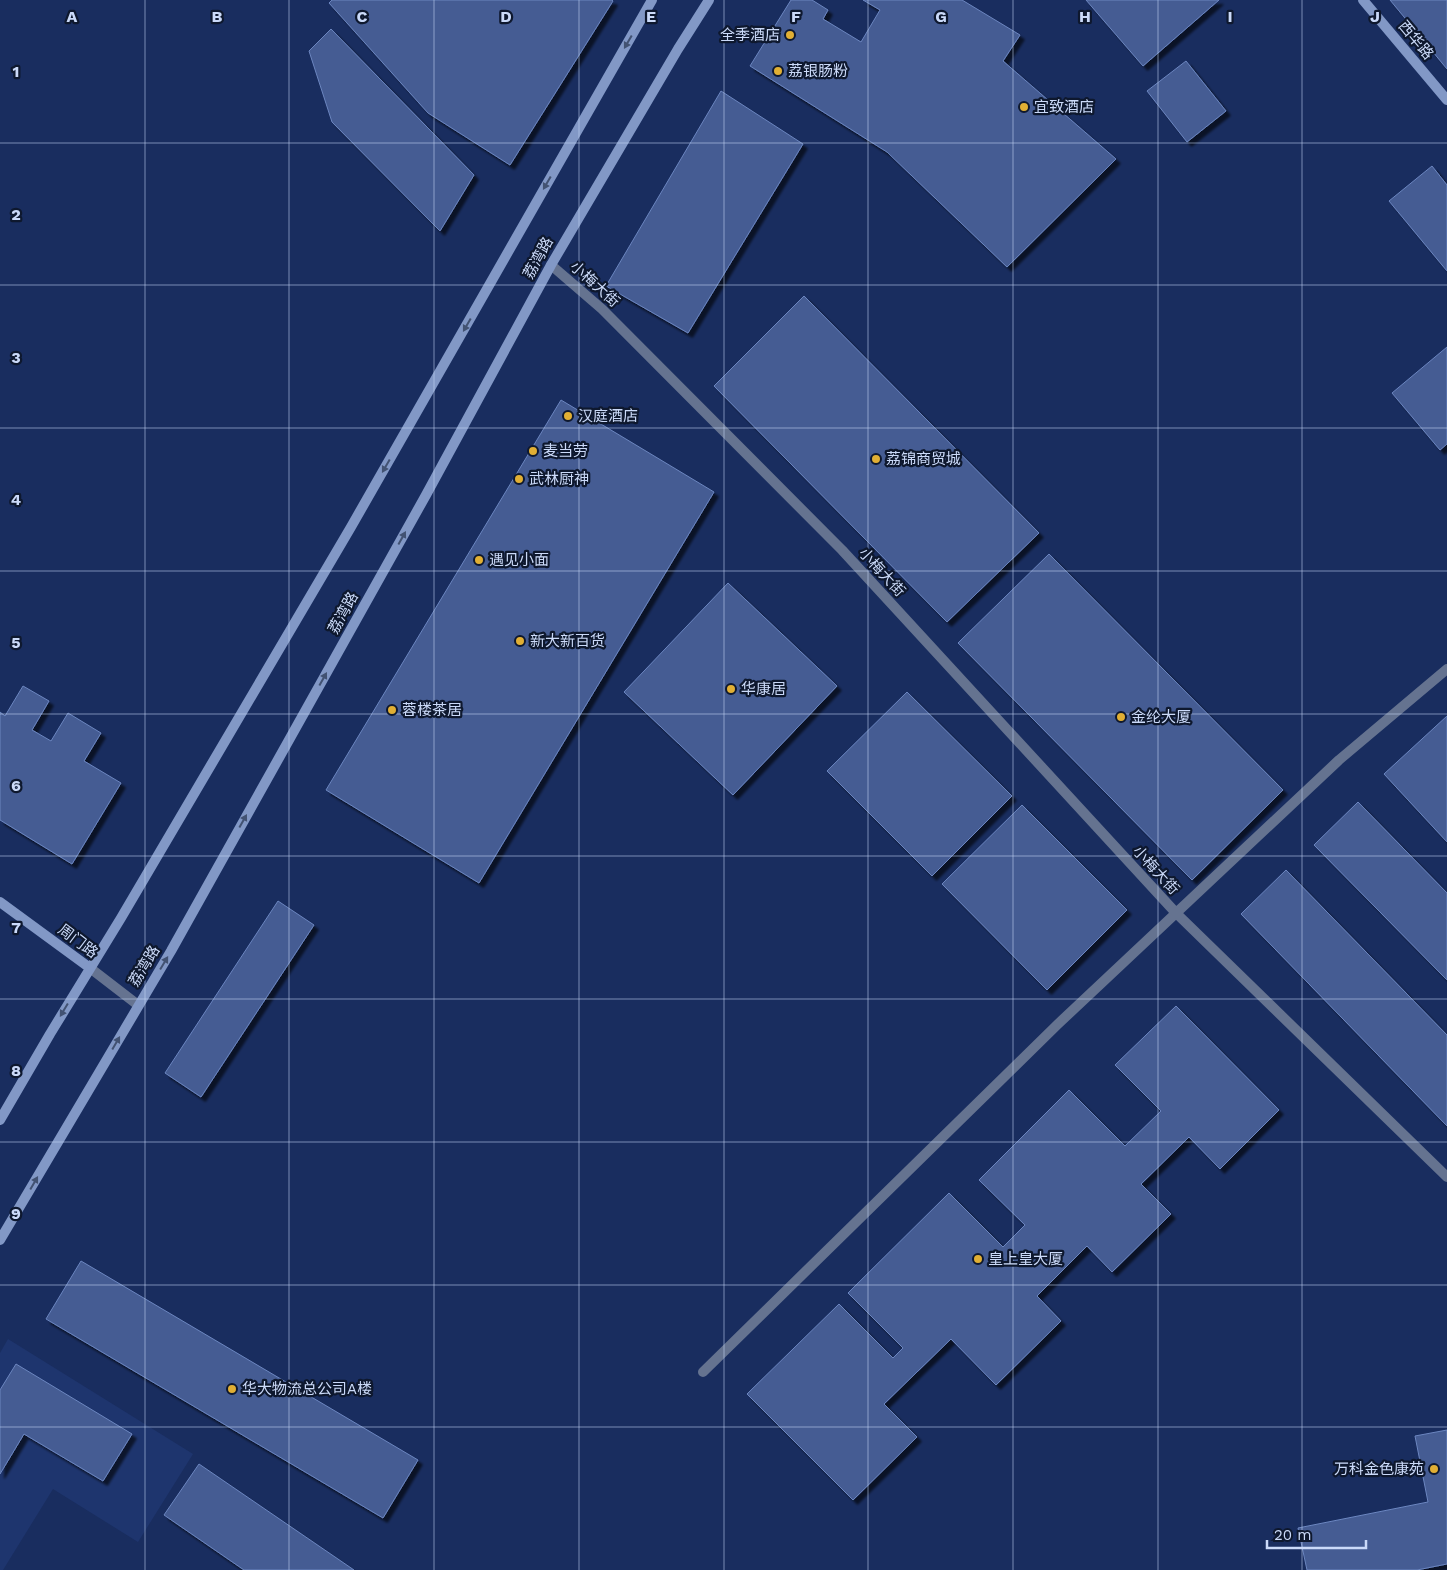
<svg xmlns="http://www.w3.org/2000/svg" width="1447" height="1570" viewBox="0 0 1447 1570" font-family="'Work Sans','Noto Sans SC',sans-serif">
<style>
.built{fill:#1e356e}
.building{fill:#445c93;stroke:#6c86c0;filter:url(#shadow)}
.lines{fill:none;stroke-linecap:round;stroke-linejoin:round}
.street{stroke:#657390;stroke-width:10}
.secondary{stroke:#8298c6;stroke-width:10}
.oneway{fill:#425272}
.grid{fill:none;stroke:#cbdaf9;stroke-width:1;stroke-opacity:0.55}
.poi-dot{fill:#e1af34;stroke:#0e182e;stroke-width:2}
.labels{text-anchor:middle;stroke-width:4.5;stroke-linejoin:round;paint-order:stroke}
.poi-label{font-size:15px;fill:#cbdaf9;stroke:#0e182e;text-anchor:start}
.street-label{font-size:15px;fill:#cbdaf9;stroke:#0e182e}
.grid-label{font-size:16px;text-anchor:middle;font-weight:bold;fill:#cbdaf9;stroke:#0e182e;stroke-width:4.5;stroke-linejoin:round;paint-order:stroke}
</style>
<defs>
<filter id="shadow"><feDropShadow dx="4.5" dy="4.5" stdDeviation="1" flood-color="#0009"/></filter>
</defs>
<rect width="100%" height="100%" fill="#192d5f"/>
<path class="built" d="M8 1339 193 1454 138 1542 53 1489 3 1570H0V1353Z"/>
<path class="building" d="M332 0H612L613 1 510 165 428 113 329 3Z
M791 0H812L828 10 823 19 861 42 880 10 863 0H962L1020 35 1003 61 1116 159 1007 267 887 152 750 66Z
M1086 0H1219L1143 66Z
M1390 0H1447V69Z
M331 29 474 175 440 231 332 122 309 51Z
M1186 61 1226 111 1187 142 1147 91Z
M721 91 803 144 688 333 606 286Z
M1432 166 1447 185V271L1389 201Z
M804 296 1039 533 947 622 714 386Z
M1447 347V444L1440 450 1392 393Z
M561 400 714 492 479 883 326 790Z
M1049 554 1283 790 1192 880 958 643Z
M728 583 837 686 733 795 624 692Z
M23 686 49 701 32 730 51 741 68 713 101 733 84 761 121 783 72 864 0 820V712L5 716Z
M907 692 1012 796 932 876 827 771Z
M1447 716V842L1384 774Z
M1358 802 1447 893V980L1314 845Z
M1022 805 1127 910 1047 990 942 884Z
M1286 870 1447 1035V1126L1241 914Z
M278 901 314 925 201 1097 165 1073Z
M1176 1006 1279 1110 1220 1169 1189 1137 1141 1184 1171 1214 1112 1272 1087 1246 1037 1296 1061 1321 996 1385 951 1339 884 1404 917 1437 853 1500 747 1394 839 1304 893 1358 903 1348 848 1293 949 1193 1003 1247 1025 1225 979 1180 1069 1090 1125 1146 1161 1111 1115 1065Z
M81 1261 418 1460 383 1518 46 1319Z
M16 1364 132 1434 103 1481 24 1434 0 1474V1390Z
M1447 1430V1564L1417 1570H1307L1298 1528 1428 1502 1415 1436Z
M199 1464 354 1570H244L164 1515Z"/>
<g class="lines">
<path class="street" d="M551 265 602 309 842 550 1176 913 1447 1177
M90 968 138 1005
M703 1372 1058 1024 1339 760 1447 669"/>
<path class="secondary" d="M1363 0 1447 100
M0 902 90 968
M0 1120 50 1034 121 918 351 527 652 0
M0 1240 171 951 426 495 551 265 678 49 709 0"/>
</g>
<defs><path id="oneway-solid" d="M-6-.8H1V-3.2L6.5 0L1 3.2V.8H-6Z" transform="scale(1.25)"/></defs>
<g class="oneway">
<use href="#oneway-solid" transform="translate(628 42) rotate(120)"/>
<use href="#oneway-solid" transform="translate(547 183) rotate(120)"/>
<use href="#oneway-solid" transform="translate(467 325) rotate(120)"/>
<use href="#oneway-solid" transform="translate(386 466) rotate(120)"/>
<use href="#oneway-solid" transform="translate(402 538) rotate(-61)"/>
<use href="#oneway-solid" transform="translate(323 679) rotate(-61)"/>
<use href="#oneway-solid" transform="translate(243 821) rotate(-61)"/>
<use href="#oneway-solid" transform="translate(164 963) rotate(-59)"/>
<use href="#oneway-solid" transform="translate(64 1010) rotate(121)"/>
<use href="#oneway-solid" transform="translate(116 1043) rotate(-60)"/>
<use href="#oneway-solid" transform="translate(34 1183) rotate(-60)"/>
</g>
<path class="grid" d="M145 0V1570M289 0V1570M434 0V1570M579 0V1570M724 0V1570M868 0V1570M1013 0V1570M1158 0V1570M1302 0V1570M0 143H1447M0 285H1447M0 428H1447M0 571H1447M0 714H1447M0 856H1447M0 999H1447M0 1142H1447M0 1285H1447M0 1427H1447"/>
<g class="poi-dot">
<circle cx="790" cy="35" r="5"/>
<circle cx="778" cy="71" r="5"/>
<circle cx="1024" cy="107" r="5"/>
<circle cx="568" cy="416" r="5"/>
<circle cx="533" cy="451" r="5"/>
<circle cx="876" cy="459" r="5"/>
<circle cx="519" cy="479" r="5"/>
<circle cx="479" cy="560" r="5"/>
<circle cx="520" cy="641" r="5"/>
<circle cx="731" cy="689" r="5"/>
<circle cx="392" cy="710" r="5"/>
<circle cx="1121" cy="717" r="5"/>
<circle cx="978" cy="1259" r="5"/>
<circle cx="232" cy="1389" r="5"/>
<circle cx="1434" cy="1469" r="5"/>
</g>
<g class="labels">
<g class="poi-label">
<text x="780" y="40" text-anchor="end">全季酒店</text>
<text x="788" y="76">荔银肠粉</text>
<text x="1034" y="112">宜致酒店</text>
<text x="578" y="421">汉庭酒店</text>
<text x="543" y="456">麦当劳</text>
<text x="886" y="464">荔锦商贸城</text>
<text x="529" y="484">武林厨神</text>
<text x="489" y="565">遇见小面</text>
<text x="530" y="646">新大新百货</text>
<text x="741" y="694">华康居</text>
<text x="402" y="715">蓉楼茶居</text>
<text x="1131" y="722">金纶大厦</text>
<text x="988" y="1264">皇上皇大厦</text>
<text x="242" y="1394">华大物流总公司A楼</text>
<text x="1424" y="1474" text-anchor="end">万科金色康苑</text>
</g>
<g class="street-label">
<text transform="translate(1416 40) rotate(50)" y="5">西华路</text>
<text transform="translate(538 258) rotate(-61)" y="5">荔湾路</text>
<text transform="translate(595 284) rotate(42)" y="5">小梅大街</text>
<text transform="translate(882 572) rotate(47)" y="5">小梅大街</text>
<text transform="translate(343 613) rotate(-61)" y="5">荔湾路</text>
<text transform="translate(1156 870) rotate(47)" y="5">小梅大街</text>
<text transform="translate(78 941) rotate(37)" y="5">周门路</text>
<text transform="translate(144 966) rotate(-59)" y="5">荔湾路</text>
</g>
</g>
<g class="grid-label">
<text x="72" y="22">A</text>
<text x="217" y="22">B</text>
<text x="362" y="22">C</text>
<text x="506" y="22">D</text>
<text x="651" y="22">E</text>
<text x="796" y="22">F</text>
<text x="941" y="22">G</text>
<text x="1085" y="22">H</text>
<text x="1230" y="22">I</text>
<text x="1375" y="22">J</text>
<text x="16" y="77">1</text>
<text x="16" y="220">2</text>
<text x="16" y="363">3</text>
<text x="16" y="505">4</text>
<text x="16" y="648">5</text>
<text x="16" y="791">6</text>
<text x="16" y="933">7</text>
<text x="16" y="1076">8</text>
<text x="16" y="1219">9</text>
</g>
<path d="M1267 1540v8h99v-8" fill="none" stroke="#cbdaf9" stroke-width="2.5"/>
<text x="1274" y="1540" font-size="15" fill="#cbdaf9" stroke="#0e182e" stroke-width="4" paint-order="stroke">20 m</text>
</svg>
